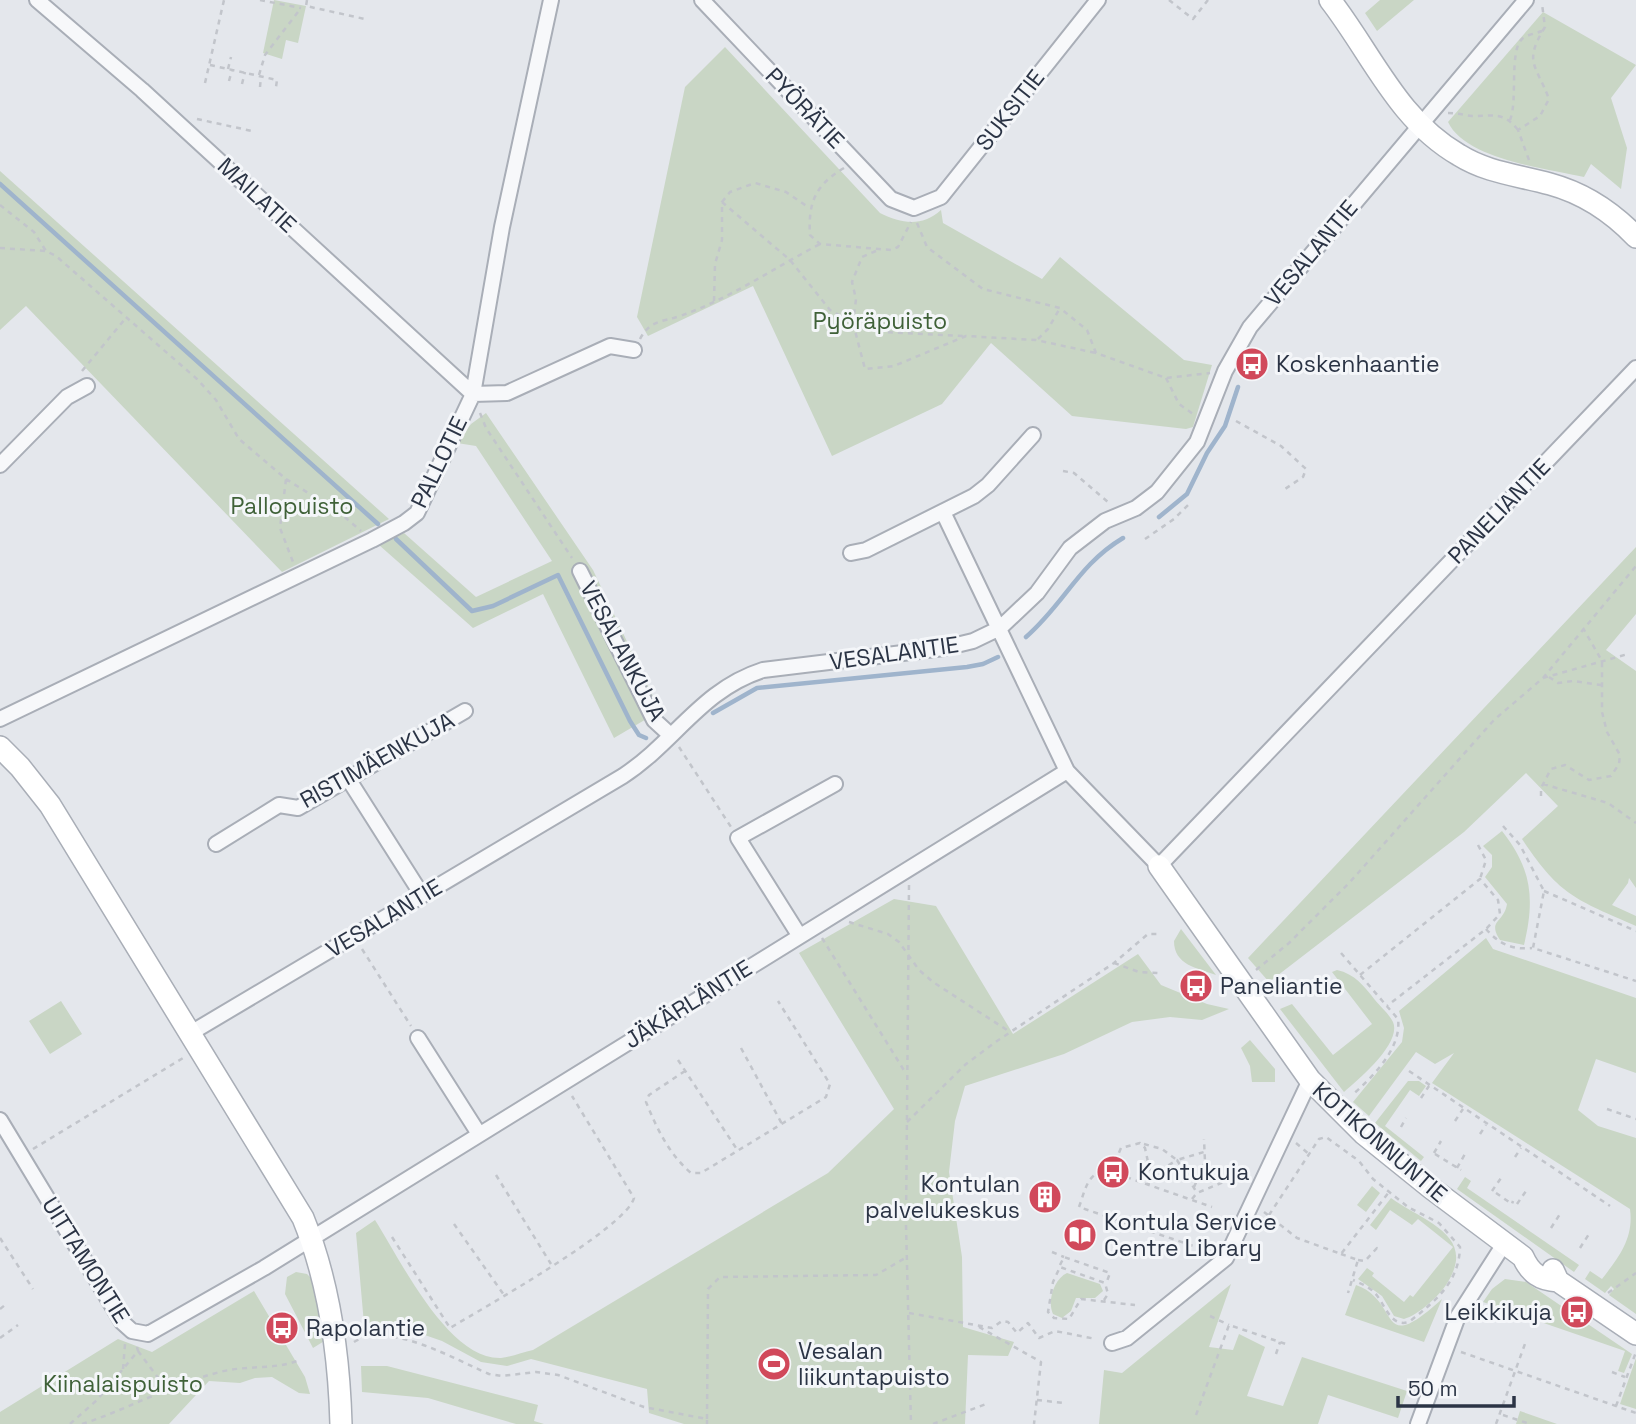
<svg xmlns="http://www.w3.org/2000/svg" width="1636" height="1424" viewBox="0 0 1636 1424" font-family="'Space Grotesk',sans-serif">
<style>
.green{fill:#c9d6c5}
.lines{fill:none;stroke-linecap:round;stroke-linejoin:round}
.stream{stroke:#9fb4cc;stroke-width:4.5}
.street-casing{stroke:#a9aeb7;stroke-width:18}
.secondary-casing{stroke:#a9aeb7;stroke-width:24}
.path{stroke:#c2c5cb;stroke-width:2.5;stroke-dasharray:5 5;stroke-linecap:butt}
.street{stroke:#f7f8fa;stroke-width:14}
.secondary{stroke:#fff;stroke-width:21}
.labels{text-anchor:middle;stroke-width:6;stroke-linejoin:round;paint-order:stroke}
.street-label{font-size:23px;fill:#2b3445;stroke:#f4f6f9}
.park-label{font-size:23px;fill:#3f6138;stroke:#f4f6f9}
.poi-label{font-size:23px;fill:#2b3445;stroke:#f4f6f9;text-anchor:start}
</style>
<rect width="100%" height="100%" fill="#e4e7ec"/>
<path class="green" d="M274 0 306 6 298 43 286 40 282 59 263 53Z
M1380 0H1414L1377 31 1365 13Z
M1543 12 1636 65 1611 98 1627 148 1621 189 1591 164 1584 177C1547 169 1465 159 1448 122Z
M725 47 880 213C902 224 922 227 941 210L943 223 1042 279 1060 257 1184 360 1212 365 1193 427 1186 429 1072 416 991 343 942 404 832 456 753 286 648 336 637 317 685 87Z
M0 171 389 519 282 572 26 306 0 330Z
M486 413 593 570 660 711 614 738 543 594 473 628 379 545 404 533 476 597 552 561 476 446 457 443 471 424Z
M1636 547V614L1606 650 1636 671V888L1629 878 1628 883 1612 905 1636 916V926C1575 899 1560 896 1522 839L1558 806 1526 773 1464 832 1269 982 1248 958Z
M1502 831C1532 869 1535 899 1524 945L1500 940C1487 920 1504 923 1507 904L1485 877 1492 867V855L1483 846Z
M894 899 936 906 1013 1034 1138 954 1161 985 1207 1004 1229 1009 1202 1020 1170 1017 1132 1022 1064 1054 965 1086 955 1121 949 1172 962 1257 963 1327 1014 1342 1008 1356 968 1355 965 1424H684L649 1413 647 1389 531 1359 507 1366 481 1362 442 1341 396 1325 364 1324 356 1233 375 1220C400 1259 448 1360 501 1358 511 1357 523 1352 533 1350L828 1173 894 1109 799 953Z
M1181 929 1216 975C1197 968 1174 965 1174 941Z
M1486 938 1493 949 1636 998V1073L1596 1059 1578 1110 1598 1126 1636 1138V1314L1609 1295 1614 1289 1611 1286 1605 1293 1585 1279 1590 1271 1602 1279C1619 1257 1634 1238 1630 1209L1432 1083 1454 1053 1435 1064 1416 1052 1369 1116 1353 1102 1402 1042 1404 1028 1399 1011Z
M1337 970C1355 974 1364 986 1375 1000 1380 1006 1389 1014 1393 1022 1402 1043 1359 1079 1344 1092L1280 1009 1292 1004 1333 1055 1372 1024 1332 972Z
M61 1001 82 1034 50 1054 29 1021Z
M1250 1040 1275 1069V1082H1252L1250 1066 1241 1048Z
M1408 1081H1419L1426 1086 1419 1096 1410 1090 1385 1126 1424 1157 1421 1161 1375 1123Z
M1465 1177 1471 1181 1467 1188 1579 1265 1574 1272 1457 1189Z
M1372 1186 1380 1193 1366 1212 1357 1205Z
M1391 1198C1424 1222 1479 1235 1446 1285 1438 1297 1418 1315 1404 1319L1394 1316 1382 1296 1358 1279 1367 1268 1374 1273 1372 1276 1404 1302 1410 1295 1413 1297 1453 1247 1418 1219 1412 1225 1390 1210 1376 1230 1370 1225Z
M296 1272 307 1274 313 1280 326 1340 313 1348 285 1294 287 1277Z
M1067 1273 1100 1284 1103 1291 1095 1298H1076L1071 1311 1062 1318 1053 1314C1047 1301 1054 1279 1067 1273Z
M1505 1279 1526 1282 1632 1354 1624 1373 1618 1371 1625 1351 1483 1302 1492 1289Z
M1231 1284 1209 1347 1233 1350 1239 1334 1265 1347 1247 1396 1283 1406 1302 1357 1407 1391 1398 1418 1328 1395 1318 1424H1099L1104 1370 1122 1373Z
M1356 1285C1402 1301 1376 1359 1442 1299L1424 1342 1345 1315Z
M254 1291 305 1377 310 1394 299 1393 272 1377 255 1378 240 1383 209 1381 169 1424H0V1412L118 1339 152 1352Z
M1636 1358V1409L1620 1404Z
M361 1366H387L538 1405 534 1421 544 1424H516L428 1398 362 1392Z
M1520 1411 1557 1424H1516Z"/>
<g class="lines">
<path class="stream" d="M0 184 378 524
M1159 517 1187 494 1207 453 1225 426 1238 387
M396 539 472 611 493 606 558 575 630 721 639 735 646 738
M1026 637C1065 603 1078 565 1123 538
M713 713 757 688 967 667 983 664 998 657"/>
<defs>
<path id="street" d="M37 0 142 90 473 394 507 393 610 346 634 350
M702 0 891 199 914 208 941 197 1098 0
M0 465 67 397 87 386
M943 512 1067 771 1159 866 1636 368
M851 553 866 550 974 496 988 485 1033 435
M580 571 654 720 666 731
M0 719 372 540 404 523 417 513 473 394 502 227 551 0
M349 780 422 895
M216 844 279 805 298 808 465 711
M799 935 738 838 835 784
M189 1034 623 776C676 741 701 690 763 670L944 648 973 641 1000 628 1037 593 1070 548 1105 521 1136 508 1157 492 1197 442 1225 371 1250 327 1526 0
M418 1038 479 1134
M0 1120 122 1322 132 1331 148 1334 264 1268 1067 771
M1112 1343 1127 1338 1226 1258 1310 1080
M1418 1424 1458 1316 1504 1244"/>
<path id="secondary" d="M1330 0C1372 54 1397 119 1459 155 1488 173 1518 175 1550 184 1583 193 1613 213 1636 237
M0 747 20 767 50 805 303 1218C330 1284 339 1354 341 1424
M1159 866 1310 1080 1364 1134 1431 1188 1523 1257C1530 1273 1540 1280 1558 1281
M1553 1270 1558 1281 1636 1334"/>
</defs>
<use href="#street" class="street-casing"/>
<use href="#secondary" class="secondary-casing"/>
<path class="path" d="M260 0 301 8
M307 0 306 6 365 19
M1169 0 1193 19 1208 0
M210 65 277 80 276 87
M228 69 231 57
M259 75 265 55 301 8
M229 81 232 70
M205 83 224 0
M242 84 245 72
M260 87 261 76
M1448 113C1456 113 1464 115 1472 116 1493 116 1503 111 1518 130
M197 119 252 131V134
M1510 120C1518 101 1509 51 1522 39 1526 35 1537 33 1542 31
M1529 160 1518 130 1540 116 1549 99C1536 64 1523 63 1545 27L1542 4
M844 168C815 185 808 203 810 235L820 244 891 250 898 247 911 222
M722 202 790 260 830 310 853 323 865 369 894 366 966 336 1036 340 1096 353
M0 205 34 232 46 251
M917 223 927 247 983 289 1060 308 1087 330 1096 353 1166 378 1210 373
M0 248 46 251 56 256 197 379 216 400 239 439 286 479 280 528 293 562
M876 251 862 257 852 282 856 299 853 323 883 332 965 336
M714 301 715 264 722 240V202L730 192 755 183 786 192 808 207
M640 339C650 320 662 322 680 316 729 299 774 268 820 244
M1038 339 1048 329 1060 308
M82 371 125 319
M1166 378 1179 404 1193 414
M480 413 486 428 572 558
M1236 421 1281 446 1306 469 1303 477 1282 491
M1063 471 1074 473 1108 502
M286 479 340 513 361 531
M1145 539 1174 519 1191 502
M1549 677 1558 683 1573 681 1601 685
M1543 678 1628 654
M679 747 731 827
M1543 784 1608 803 1636 823
M1541 796V788L1551 769 1565 765 1589 780 1611 776 1619 764 1620 755 1607 732 1602 712V661L1583 628
M1503 826 1520 845 1544 891 1533 948 1636 981
M1478 845 1486 860 1480 879
M909 885 906 1225 911 1424
M1544 891 1636 931
M849 922 888 934 899 942 919 970 933 982 1010 1032
M1486 929C1499 944 1512 950 1532 948
M822 938 905 1072
M362 949 411 1026
M1341 953 1398 1019C1402 1048 1372 1078 1352 1095
M1114 963 1139 972 1160 973
M1256 970 1289 943 1350 882 1494 720 1543 678 1636 566
M1360 975 1480 879 1498 900 1500 914 1486 929 1387 1006
M741 1048 782 1124
M678 1060 738 1151
M685 1071 649 1095 646 1102C657 1129 669 1154 691 1173H701L826 1097 830 1084 778 1001
M1409 1071 1610 1206
M1421 1098 1429 1086
M1607 1109 1636 1119
M1455 1121 1463 1109
M907 1122 966 1064 997 1041 1114 963 1148 934H1161
M1401 1127 1406 1118
M1480 1134 1486 1125
M1296 1143 1310 1155
M1144 1144 1162 1149 1177 1160 1204 1152
M33 1149 183 1058
M1434 1153 1441 1141
M1435 1154 1461 1170
M1515 1157 1521 1148
M1457 1168 1465 1154
M1111 1171 1121 1148 1140 1143 1145 1148 1151 1176
M496 1175 551 1264
M1148 1185 1151 1176 1177 1160 1197 1193
M1194 1187 1205 1162 1204 1139
M1492 1191 1501 1178
M1496 1193 1512 1204 1513 1201
M1192 1199 1197 1193 1238 1176
M1517 1204 1526 1191
M1264 1212 1297 1238 1341 1254 1389 1192
M1269 1215 1319 1139 1326 1137 1359 1161 1373 1179 1408 1207 1439 1223 1460 1247C1459 1283 1435 1301 1409 1322 1389 1328 1385 1302 1373 1291 1367 1286 1360 1283 1353 1280
M454 1224 504 1295
M1551 1228 1560 1214
M392 1237 450 1328C483 1308 626 1228 634 1198L572 1096
M0 1238 33 1289
M1580 1248 1589 1234
M1202 1249 1079 1207C1085 1191 1087 1173 1106 1170L1212 1207
M1052 1252 1064 1257
M1341 1254 1358 1260 1348 1293
M1358 1260 1365 1261 1377 1248 1379 1250
M1060 1265 1064 1257 1110 1273 1106 1284
M1608 1293 1636 1273
M1104 1300 1108 1294 1105 1283 1060 1267 1053 1282 1048 1312 1054 1318 1069 1319 1081 1299 1135 1305
M0 1309 5 1305
M909 1313 992 1328 1002 1321 1008 1322 1017 1333 1028 1323 1039 1338 1055 1331 1096 1339
M1210 1316 1229 1325
M979 1327 1041 1362 1034 1424
M0 1338 18 1325
M354 1342C388 1320 456 1360 489 1374L502 1376 536 1372 558 1375 644 1407 707 1419V1424
M138 1351 165 1387
M1461 1352 1636 1413
M1276 1354 1280 1342
M123 1369 125 1344
M1612 1372 1625 1377
M1037 1400 1064 1403
M1616 1406 1636 1352
M1196 1415 1229 1325 1289 1345
M1503 1415 1530 1424
M707 1419 708 1289 720 1277 876 1275 907 1257
M70 1424 97 1400 138 1351 137 1347
M82 1424C129 1409 171 1384 220 1372 246 1365 275 1370 300 1360
M933 1424 986 1404
M1496 1424 1526 1341"/>
<use href="#street" class="street"/>
<use href="#secondary" class="secondary"/>
</g>
<defs>
<symbol id="bus-disc" viewBox="-11 -11 22 22"><circle r="9.5" fill="#d1495b" stroke="#f4f6f9"/><path d="M-5-6H5V4H4V6H2V4H-2V6H-4V4H-5ZM-3.5-4V0h7V-4ZM-3.5 1.2v1.5H-2V1.2ZM2 1.2v1.5H3.5V1.2Z" fill="#fff"/></symbol>
<symbol id="building-disc" viewBox="-11 -11 22 22"><circle r="9.5" fill="#d1495b" stroke="#f4f6f9"/><path d="M-4-6H4V6H1V3H-1V6H-4ZM-2.5-4.3h1.7v1.8h-1.7ZM.8-4.3h1.7v1.8H.8ZM-2.5-1h1.7V.8h-1.7ZM.8-1h1.7V.8H.8Z" fill="#fff"/></symbol>
<symbol id="library-disc" viewBox="-11 -11 22 22"><circle r="9.5" fill="#d1495b" stroke="#f4f6f9"/><path d="M-6-4Q-3-5.5-.7-3.5V5Q-3 3-6 4ZM6-4Q3-5.5 .7-3.5V5Q3 3 6 4Z" fill="#fff"/></symbol>
<symbol id="stadium-disc" viewBox="-11 -11 22 22"><circle r="9.5" fill="#d1495b" stroke="#f4f6f9"/><path d="M0-5a6.5 5 0 1 0 0 10a6.5 5 0 1 0 0-10ZM-3.5-1.8h7v3.6h-7Z" fill="#fff"/></symbol>
</defs>
<g fill-rule="evenodd">
<use href="#bus-disc" x="1233" y="345" width="38" height="38"/>
<use href="#bus-disc" x="1177" y="967" width="38" height="38"/>
<use href="#bus-disc" x="1094" y="1153" width="38" height="38"/>
<use href="#building-disc" x="1026" y="1178" width="38" height="38"/>
<use href="#library-disc" x="1061" y="1216" width="38" height="38"/>
<use href="#bus-disc" x="1558" y="1293" width="38" height="38"/>
<use href="#bus-disc" x="263" y="1309" width="38" height="38"/>
<use href="#stadium-disc" x="755" y="1345" width="38" height="38"/>
</g>
<g class="labels">
<g class="street-label">
<text transform="translate(805 108) rotate(46)" y="8">PYÖRÄTIE</text>
<text transform="translate(1010 110) rotate(-52)" y="8">SUKSITIE</text>
<text transform="translate(257 195) rotate(43)" y="8">MAILATIE</text>
<text transform="translate(1311 253) rotate(-50)" y="8">VESALANTIE</text>
<text transform="translate(439 462) rotate(-64)" y="8">PALLOTIE</text>
<text transform="translate(1499 511) rotate(-46)" y="8">PANELIANTIE</text>
<text transform="translate(623 651) rotate(62)" y="8">VESALANKUJA</text>
<text transform="translate(894 653) rotate(-8)" y="8">VESALANTIE</text>
<text transform="translate(377 760) rotate(-29)" y="8">RISTIMÄENKUJA</text>
<text transform="translate(384 918) rotate(-31)" y="8">VESALANTIE</text>
<text transform="translate(688 1004) rotate(-32)" y="8">JÄKÄRLÄNTIE</text>
<text transform="translate(1380 1142) rotate(41)" y="8">KOTIKONNUNTIE</text>
<text transform="translate(86 1260) rotate(58)" y="8">UITTAMONTIE</text>
</g>
<g class="park-label">
<text x="880" y="329">Pyöräpuisto</text>
<text x="292" y="514">Pallopuisto</text>
<text x="123" y="1392">Kiinalaispuisto</text>
</g>
<g class="poi-label">
<text x="1276" y="372">Koskenhaantie</text>
<text x="1220" y="994">Paneliantie</text>
<text x="1138" y="1180">Kontukuja</text>
<text x="1020" y="1192" text-anchor="end">Kontulan<tspan x="1020" dy="26">palvelukeskus</tspan></text>
<text x="1104" y="1230">Kontula Service<tspan x="1104" dy="26">Centre Library</tspan></text>
<text x="1552" y="1320" text-anchor="end">Leikkikuja</text>
<text x="306" y="1336">Rapolantie</text>
<text x="798" y="1359">Vesalan<tspan x="798" dy="26">liikuntapuisto</tspan></text>
</g>
</g>
<path d="M1398 1396v10h116v-10" fill="none" stroke="#2b3445" stroke-width="3.5"/>
<text x="1408" y="1396" font-size="21" fill="#2b3445" stroke="#f4f6f9" stroke-width="5" paint-order="stroke">50 m</text>
</svg>
